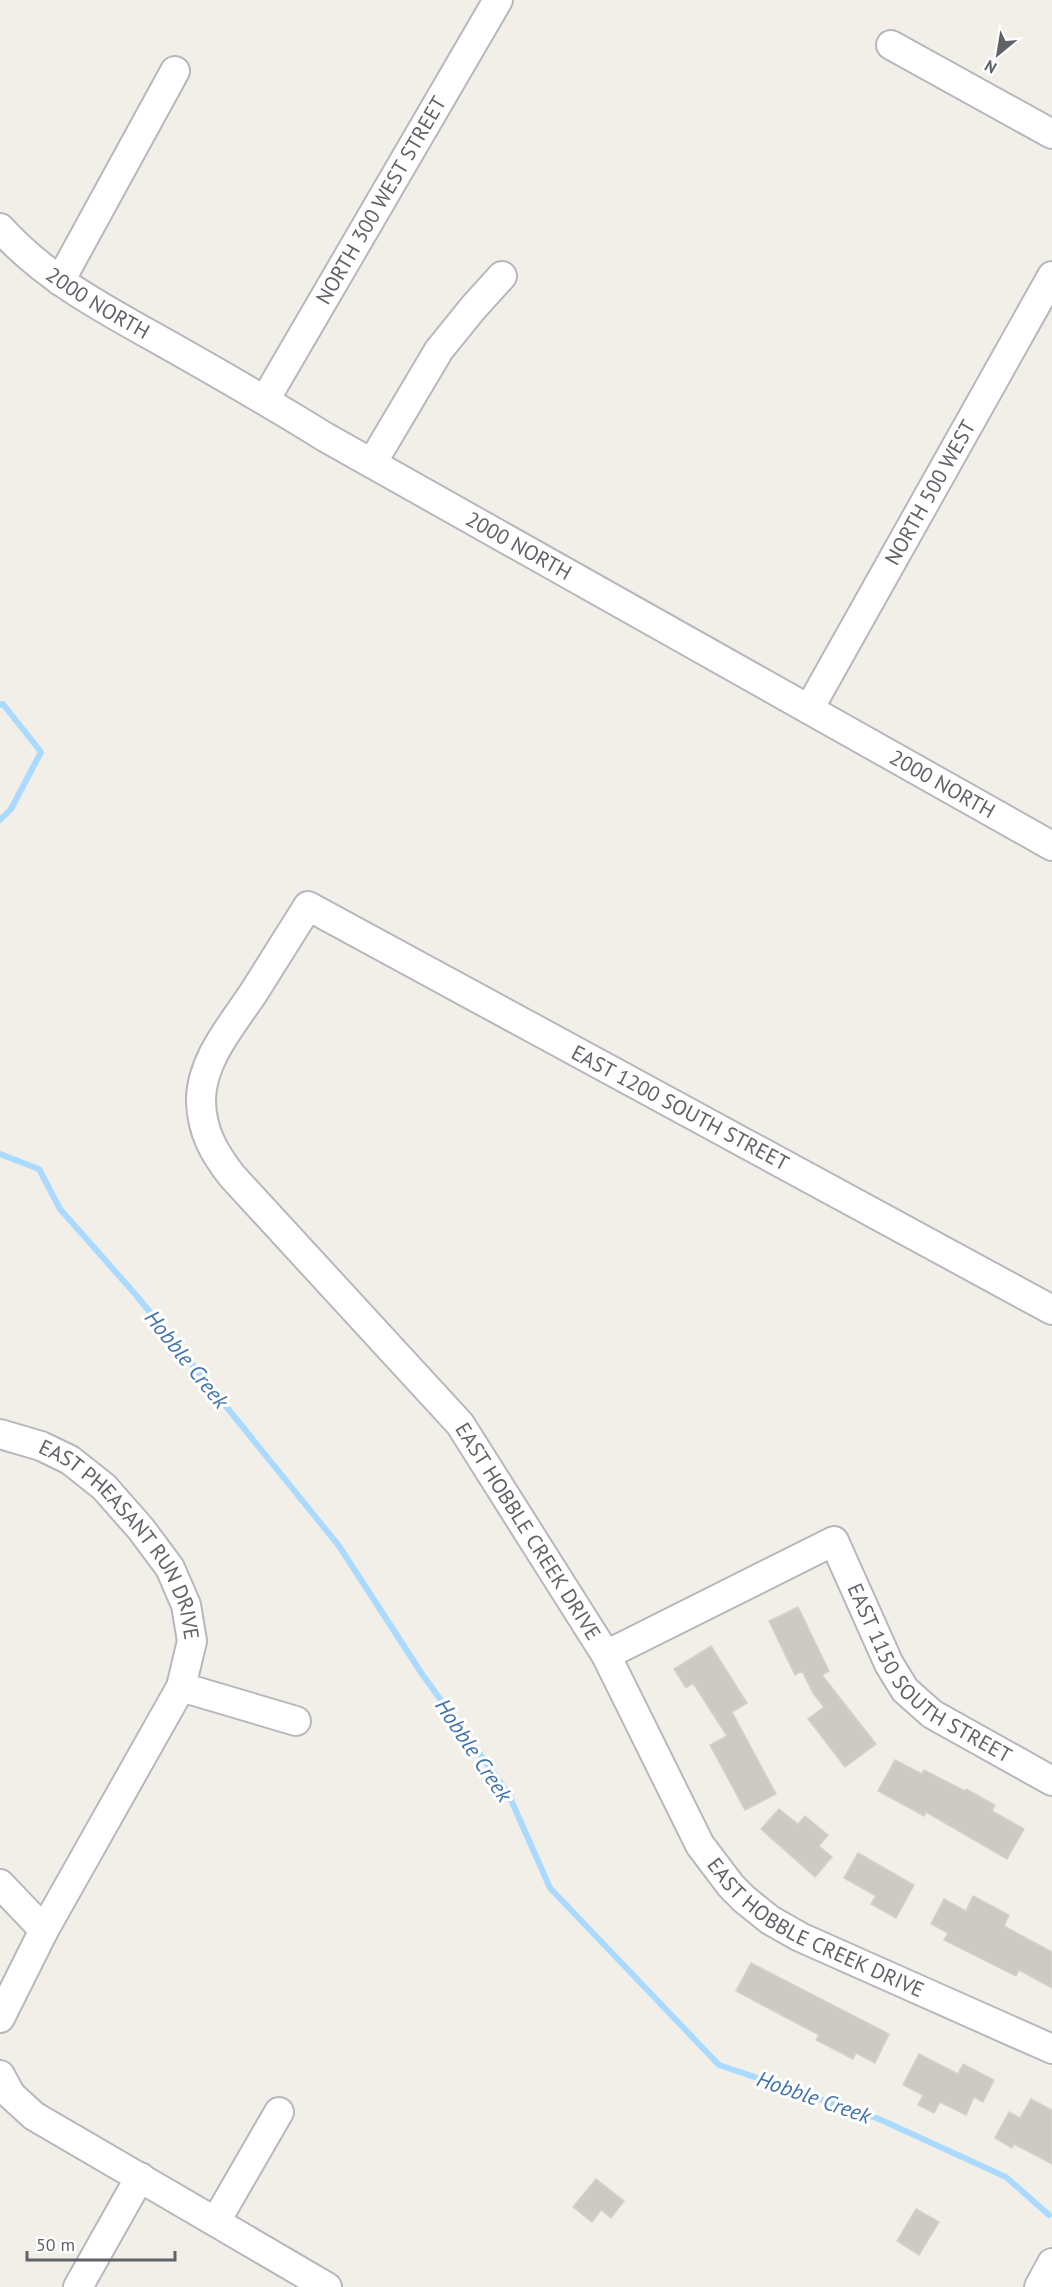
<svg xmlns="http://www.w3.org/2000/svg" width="1052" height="2287" viewBox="0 0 1052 2287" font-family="'PT Sans',sans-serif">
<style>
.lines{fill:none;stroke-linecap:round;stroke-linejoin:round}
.stream{stroke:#aadaff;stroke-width:6}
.building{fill:#cccac5;stroke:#d6d1c6;stroke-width:1.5}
.minor-casing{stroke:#b5b8bc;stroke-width:32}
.minor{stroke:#fff;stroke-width:28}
.labels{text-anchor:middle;stroke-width:6;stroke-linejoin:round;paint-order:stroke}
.street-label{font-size:21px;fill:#5f6368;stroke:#fff}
.water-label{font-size:22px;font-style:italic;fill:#4174aa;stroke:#fff}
</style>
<rect width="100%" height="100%" fill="#f1efe8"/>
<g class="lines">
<path class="stream" d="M0 705 3 704 41 752 11 809 0 820
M0 1154 39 1169 60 1209 136 1295 339 1546 422 1674 508 1793 550 1888 719 2065 879 2119 1006 2177 1049 2215"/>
</g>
<path class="building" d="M798 1607 829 1671 822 1675 876 1744 845 1767 808 1719 824 1707 813 1693 802 1671 795 1675 769 1621Z
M711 1646 747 1703 732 1712 776 1794 745 1810 710 1745 727 1736 693 1683 686 1688 674 1669Z
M895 1760 922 1774 924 1770 965 1791 966 1789 995 1805 992 1811 1024 1829 1007 1859 926 1812 924 1816 878 1791Z
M779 1809 798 1824 805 1816 828 1835 819 1846 832 1857 815 1877 761 1829Z
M858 1853 914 1885 896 1918 871 1904 876 1896 844 1878Z
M973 1896 1009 1915 1004 1926 1052 1952V1988L1019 1970 1016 1976 944 1940 948 1933 931 1924 944 1899 966 1911Z
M751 1963 889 2034 875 2063 856 2053 853 2059 816 2040 819 2035 736 1991Z
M919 2054 958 2074 963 2064 994 2080 983 2102 974 2097 966 2115 940 2102 934 2113 918 2105 923 2095 903 2085Z
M1031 2099 1052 2110V2164L1014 2144 1012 2148 995 2138 1009 2112 1020 2118Z
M596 2179 624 2201 611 2218 601 2210 592 2222 573 2207Z
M916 2209 939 2222 919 2255 897 2241Z"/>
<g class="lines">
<defs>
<g id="minor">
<path d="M891 45 1052 134"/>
<path id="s1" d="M0 228C46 279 104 309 163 342 218 373 272 404 325 437L1052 846"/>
<path d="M60 281 175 71"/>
<path id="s2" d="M265 400 498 0"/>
<path d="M372 463 439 350 473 308 502 276"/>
<path id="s3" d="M809 709 1052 276"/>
<path id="s4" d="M1052 1310 308 906C290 935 272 963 254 992 233 1024 200 1061 201 1102 202 1132 214 1153 232 1176L460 1424 606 1655 700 1845 731 1886 744 1899 770 1920 800 1937 1052 2049"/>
<path id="s5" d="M0 1434 41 1446 70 1460 104 1487 141 1529 170 1568 186 1605 192 1641 181 1687 44 1930 0 2018"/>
<path id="s6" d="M606 1655 834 1541 889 1664 905 1690 932 1714 1052 1781"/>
<path d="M181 1687 296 1721"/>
<path d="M0 1884 44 1930"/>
<path d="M0 2075 11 2095 34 2116 327 2287"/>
<path d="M216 2221 279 2112"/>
<path d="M78 2287 140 2177"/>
<path d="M1039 2287 1052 2263"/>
</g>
</defs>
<use href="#minor" class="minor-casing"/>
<use href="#minor" class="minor"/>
</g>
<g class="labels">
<g class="street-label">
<text dy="7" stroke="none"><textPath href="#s2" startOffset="231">NORTH 300 WEST STREET</textPath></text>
<text dy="7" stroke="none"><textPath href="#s1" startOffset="124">2000 NORTH</textPath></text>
<text dy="7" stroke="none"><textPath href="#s3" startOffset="248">NORTH 500 WEST</textPath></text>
<text dy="7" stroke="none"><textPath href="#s1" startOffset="610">2000 NORTH</textPath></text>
<text dy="7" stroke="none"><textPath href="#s1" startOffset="1096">2000 NORTH</textPath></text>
<text transform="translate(680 1108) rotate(28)" y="7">EAST 1200 SOUTH STREET</text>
<text dy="7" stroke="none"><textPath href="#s4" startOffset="1618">EAST HOBBLE CREEK DRIVE</textPath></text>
<text dy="7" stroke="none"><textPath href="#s5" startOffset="170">EAST PHEASANT RUN DRIVE</textPath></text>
<text dy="7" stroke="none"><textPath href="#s6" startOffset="424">EAST 1150 SOUTH STREET</textPath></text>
<text dy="7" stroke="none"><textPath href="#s4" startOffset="2122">EAST HOBBLE CREEK DRIVE</textPath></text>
</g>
<g class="water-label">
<text transform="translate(187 1359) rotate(51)" y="8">Hobble Creek</text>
<text transform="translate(474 1750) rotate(56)" y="8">Hobble Creek</text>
<text transform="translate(814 2097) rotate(19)" y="8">Hobble Creek</text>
</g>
</g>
<g transform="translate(998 54) rotate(210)" stroke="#ffffff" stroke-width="4.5" paint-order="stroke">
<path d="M0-4.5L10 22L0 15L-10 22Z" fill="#5f6368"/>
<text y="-9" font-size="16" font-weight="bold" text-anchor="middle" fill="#5f6368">N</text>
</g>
<path d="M27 2251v9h148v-9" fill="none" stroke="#5f6368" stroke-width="3"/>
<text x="36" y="2251" font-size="18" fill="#5f6368" stroke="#ffffff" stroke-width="4.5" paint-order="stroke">50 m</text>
</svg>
